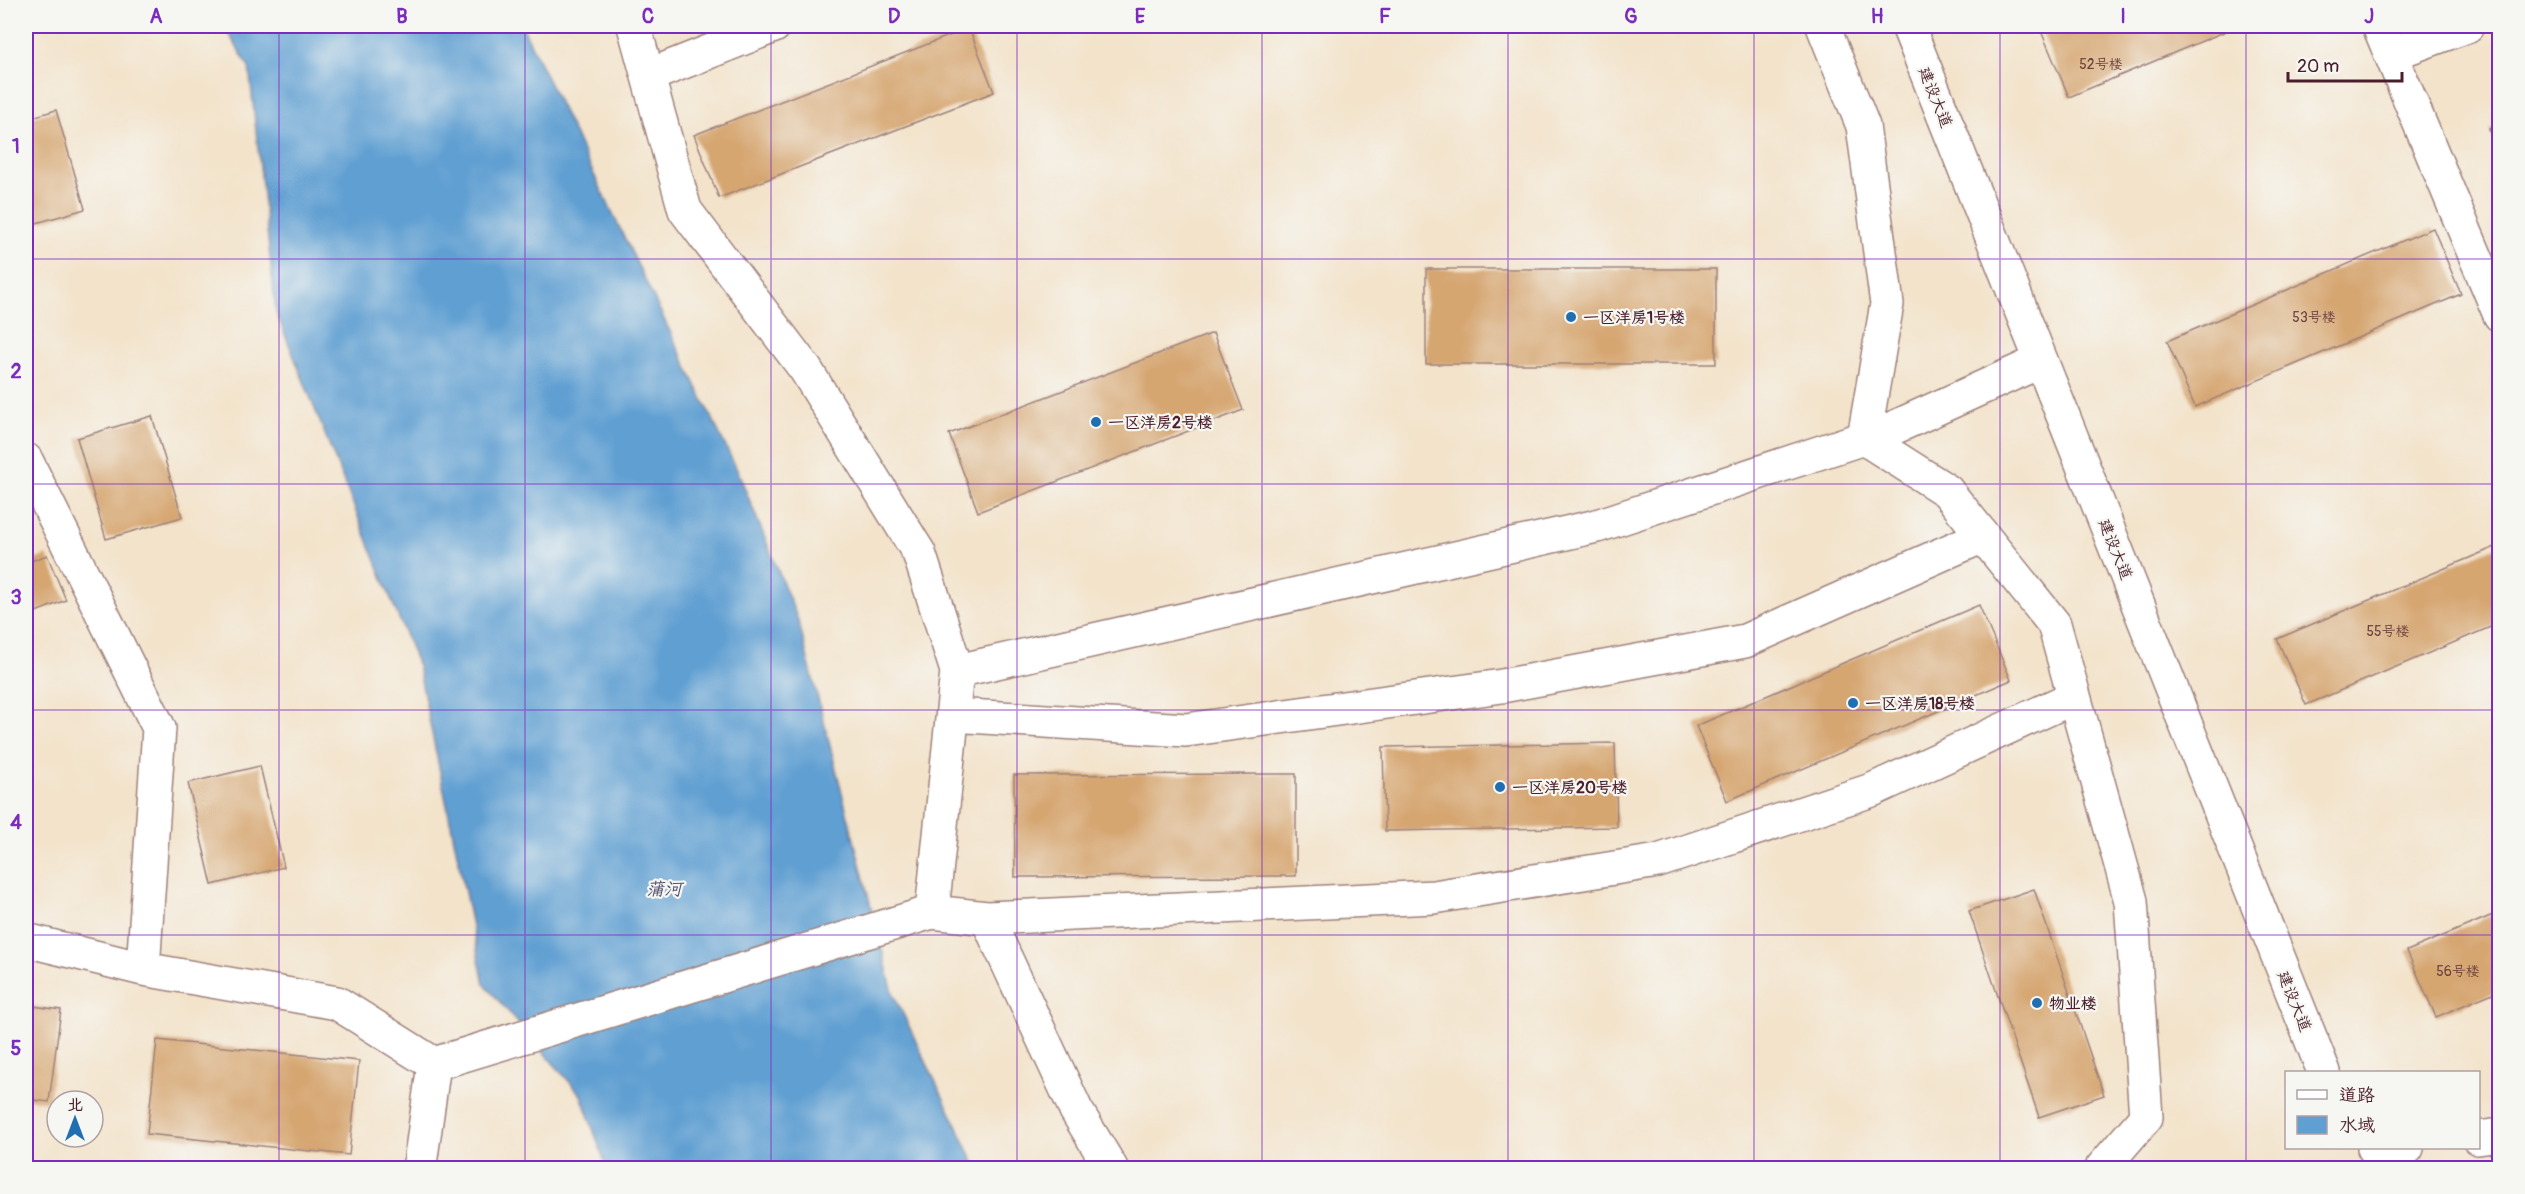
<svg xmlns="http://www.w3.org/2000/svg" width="2525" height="1194" viewBox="0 0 2525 1194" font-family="Pangolin,'LXGW WenKai TC',sans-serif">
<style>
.water{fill:#5f9fd2;stroke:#545f7e;stroke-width:1.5}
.building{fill:#d6a671}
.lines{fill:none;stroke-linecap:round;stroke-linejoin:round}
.street-casing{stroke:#9e817b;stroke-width:36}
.street{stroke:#fff;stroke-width:33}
.grid{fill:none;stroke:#7b2cbf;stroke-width:1.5;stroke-opacity:0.55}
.poi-dot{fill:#1f6fb2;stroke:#f6f6f2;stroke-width:2}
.labels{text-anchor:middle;stroke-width:4.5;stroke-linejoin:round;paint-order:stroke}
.number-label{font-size:14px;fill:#6d413c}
.street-label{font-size:16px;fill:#4a1f2b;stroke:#f6f6f2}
.poi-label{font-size:16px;font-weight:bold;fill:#4a1f2b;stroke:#f6f6f2;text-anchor:start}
.water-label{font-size:18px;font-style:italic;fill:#52526e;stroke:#f6f6f2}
.neatline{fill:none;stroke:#7b2cbf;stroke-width:2}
.grid-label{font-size:20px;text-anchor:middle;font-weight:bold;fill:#7b2cbf}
</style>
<rect width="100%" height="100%" fill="#f6f6f2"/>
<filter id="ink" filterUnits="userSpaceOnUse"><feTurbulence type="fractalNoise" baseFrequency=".0167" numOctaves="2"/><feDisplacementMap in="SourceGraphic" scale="12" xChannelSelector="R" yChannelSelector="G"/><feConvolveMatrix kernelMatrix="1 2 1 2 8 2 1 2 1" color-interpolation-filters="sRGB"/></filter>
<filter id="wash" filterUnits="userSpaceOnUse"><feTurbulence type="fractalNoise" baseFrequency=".008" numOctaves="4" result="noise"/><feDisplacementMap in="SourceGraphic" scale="24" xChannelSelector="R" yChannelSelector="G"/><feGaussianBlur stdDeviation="1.35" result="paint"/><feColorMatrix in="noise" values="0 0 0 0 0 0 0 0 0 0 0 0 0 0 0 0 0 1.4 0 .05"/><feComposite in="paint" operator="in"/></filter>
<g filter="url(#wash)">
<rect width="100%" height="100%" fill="#f3e3cb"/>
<path class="water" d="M224 26H522L739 474 798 620 893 993 977 1168H607L581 1095 484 984 418 666 276 312 249 67Z"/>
<g id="blocks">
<path class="building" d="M2054 26H2238L2069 97 2041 31Z
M969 28 994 92 719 198 694 135Z
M56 110 85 209 26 226V119Z
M2500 125V153L2489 129Z
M2433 228 2461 294 2195 407 2167 341Z
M1426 269H1716V364H1426Z
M1213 333 1243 410 978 512 949 434Z
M152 416 182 517 106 539 77 438Z
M2500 545V623L2306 705 2277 639Z
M47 555 66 600 26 616V563Z
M1979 605 2011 680 1727 801 1696 726Z
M1615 743 1617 827 1385 831 1383 747Z
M260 766 284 867 212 885 188 783Z
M1296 774V876L1015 877 1014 775Z
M2034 889 2104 1095 2039 1117 1969 911Z
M2500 912V990L2436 1017 2407 951Z
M26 1005 61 1010 49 1102 26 1099Z
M157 1040 359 1061 349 1155 147 1134Z"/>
</g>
</g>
<g filter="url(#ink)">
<use href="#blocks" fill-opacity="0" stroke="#9e817b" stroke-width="1.5"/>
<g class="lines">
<defs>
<path id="street" d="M634 26 685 210 806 370 919 553 957 671
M1823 26 1863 126 1887 304 1864 438 1947 491 2054 624 2131 901 2146 1117 2102 1168
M1908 26 2324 1072
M2379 26 2500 315
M2391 54 2467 26
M648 76 774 26
M26 460 159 728 143 969 337 1003 434 1064 932 912 987 918 1434 897 1658 861 1872 790 2074 697
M953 715 1186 730 1502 686 1745 641 1983 536
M932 912 957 671 1597 526 1891 429 2041 361
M987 918 1076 1110 1111 1168
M26 940 143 969
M2478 1138 2500 1135
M2374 1148 2378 1152 2407 1148
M418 1168 420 1164 434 1064"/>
</defs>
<use href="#street" class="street-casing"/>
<use href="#street" class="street"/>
</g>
</g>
<path class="grid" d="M279 26V1168M525 26V1168M771 26V1168M1017 26V1168M1262 26V1168M1508 26V1168M1754 26V1168M2000 26V1168M2246 26V1168M26 259H2500M26 484H2500M26 710H2500M26 935H2500"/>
<g class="poi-dot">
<circle cx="1571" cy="317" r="6"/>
<circle cx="1096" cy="422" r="6"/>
<circle cx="1853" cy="703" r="6"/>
<circle cx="1500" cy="787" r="6"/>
<circle cx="2037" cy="1003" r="6"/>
</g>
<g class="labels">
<g class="number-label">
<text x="2101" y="69">52号楼</text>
<text x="2314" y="322">53号楼</text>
<text x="2388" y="636">55号楼</text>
<text x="2458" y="976">56号楼</text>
</g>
<g class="street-label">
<text transform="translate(1936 97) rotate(68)" y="6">建设大道</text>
<text transform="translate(2116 549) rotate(68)" y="6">建设大道</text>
<text transform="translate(2295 1001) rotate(68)" y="6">建设大道</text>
</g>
<g class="poi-label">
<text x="1583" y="323">一区洋房1号楼</text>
<text x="1108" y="428">一区洋房2号楼</text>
<text x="1865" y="709">一区洋房18号楼</text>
<text x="1512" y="793">一区洋房20号楼</text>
<text x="2049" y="1009">物业楼</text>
</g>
<g class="water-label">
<text x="664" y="895">蒲河</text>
</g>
</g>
<rect width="2525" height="1194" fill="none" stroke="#f6f6f2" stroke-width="66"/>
<rect x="2285" y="1071" width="195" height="78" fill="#f6f6f2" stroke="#b1a0a2" stroke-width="1.5"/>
<rect x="2297" y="1090" width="30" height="9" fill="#ffffff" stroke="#b1a0a2" stroke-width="1.5"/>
<text x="2339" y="1101" font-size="18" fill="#4a1f2b">道路</text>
<rect x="2297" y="1116" width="30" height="18" fill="#5f9fd2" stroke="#b1a0a2" stroke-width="1.5"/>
<text x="2339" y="1131" font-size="18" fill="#4a1f2b">水域</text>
<g transform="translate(75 1119)"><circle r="28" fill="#f6f6f2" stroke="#b1a0a2" stroke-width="1.5"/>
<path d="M0-4.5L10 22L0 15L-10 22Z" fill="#1f6fb2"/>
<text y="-9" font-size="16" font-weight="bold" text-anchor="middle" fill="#4a1f2b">北</text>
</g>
<path d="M2288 72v9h114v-9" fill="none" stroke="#4a1f2b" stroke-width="3"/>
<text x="2297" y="72" font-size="18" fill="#4a1f2b" stroke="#f6f6f2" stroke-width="4.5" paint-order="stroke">20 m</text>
<rect x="33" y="33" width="2459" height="1128" class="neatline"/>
<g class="grid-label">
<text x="156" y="23">A</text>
<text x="402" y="23">B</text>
<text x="648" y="23">C</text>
<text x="894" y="23">D</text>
<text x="1140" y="23">E</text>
<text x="1385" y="23">F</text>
<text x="1631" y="23">G</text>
<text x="1877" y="23">H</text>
<text x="2123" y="23">I</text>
<text x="2369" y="23">J</text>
<text x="16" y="153">1</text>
<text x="16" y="378">2</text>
<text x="16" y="604">3</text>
<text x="16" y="829">4</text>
<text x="16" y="1055">5</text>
</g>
</svg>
